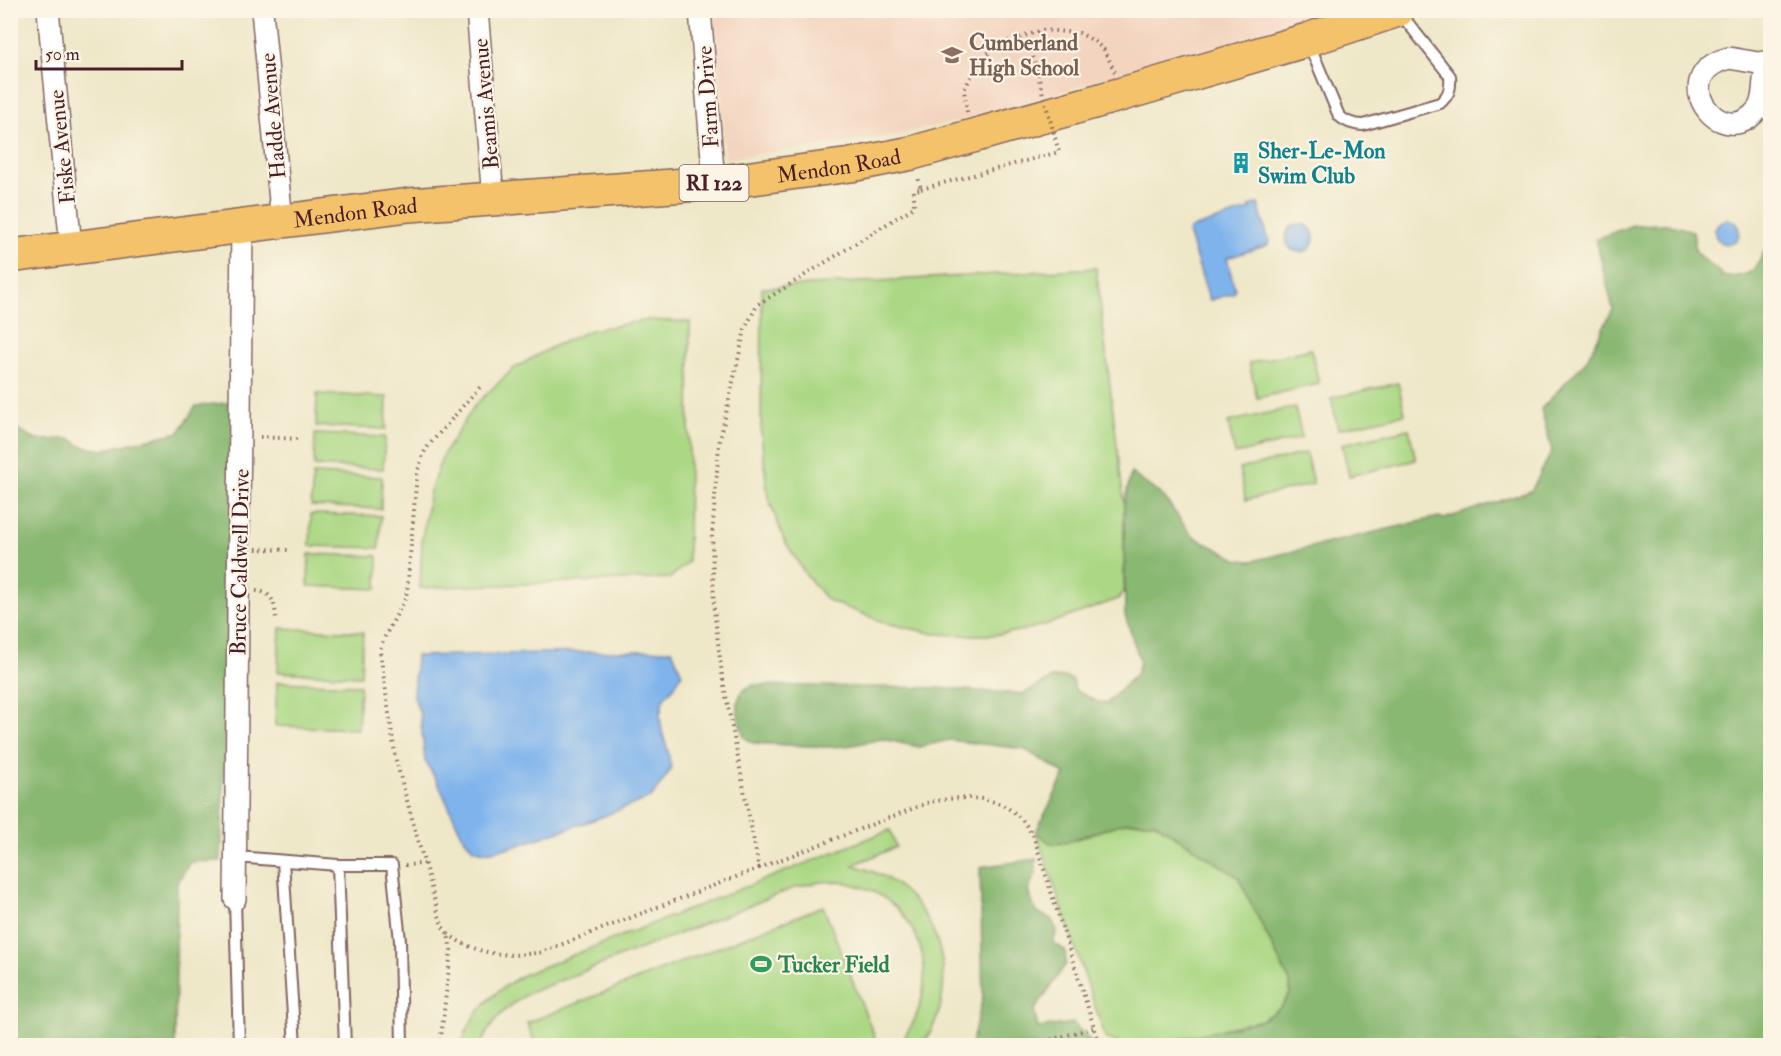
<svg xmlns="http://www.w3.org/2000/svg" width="1781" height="1056" viewBox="0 0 1781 1056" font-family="'IM FELL Double Pica',serif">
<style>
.built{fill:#f3d4bf}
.green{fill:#acd885;stroke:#7b7c58;stroke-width:1.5}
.forest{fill:#89b872;stroke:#6a6c4e;stroke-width:1.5}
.water{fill:#7eb3ec;stroke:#64698c;stroke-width:1.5}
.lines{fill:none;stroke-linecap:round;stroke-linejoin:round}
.service-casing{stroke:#836562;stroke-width:14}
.minor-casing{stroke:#836562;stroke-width:24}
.primary-casing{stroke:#836562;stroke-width:36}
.path{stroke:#836562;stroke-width:4;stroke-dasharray:1.5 4.5;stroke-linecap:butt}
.service{stroke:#fff;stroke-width:10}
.minor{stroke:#fff;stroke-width:21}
.primary{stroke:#f3c26a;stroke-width:33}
.path-bridge{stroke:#836562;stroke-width:4;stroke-dasharray:1.5 4.5;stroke-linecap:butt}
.labels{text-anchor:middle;stroke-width:4.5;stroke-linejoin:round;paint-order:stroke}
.shield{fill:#fcf5e5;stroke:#7f5f63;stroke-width:1.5}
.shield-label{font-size:21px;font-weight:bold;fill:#4a1f2b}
.education-label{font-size:22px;font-weight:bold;fill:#785e54;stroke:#fcf5e5;text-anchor:start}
.street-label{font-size:22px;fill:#4a1f2b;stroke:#fcf5e5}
.culture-label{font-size:22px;font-weight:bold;fill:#0d838f;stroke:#fcf5e5;text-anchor:start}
.leisure-label{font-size:22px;font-weight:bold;fill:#27864d;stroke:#fcf5e5;text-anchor:start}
</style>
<rect width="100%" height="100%" fill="#fcf5e5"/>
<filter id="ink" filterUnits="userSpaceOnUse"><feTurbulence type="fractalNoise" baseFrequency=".0167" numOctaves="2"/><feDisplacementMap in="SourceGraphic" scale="12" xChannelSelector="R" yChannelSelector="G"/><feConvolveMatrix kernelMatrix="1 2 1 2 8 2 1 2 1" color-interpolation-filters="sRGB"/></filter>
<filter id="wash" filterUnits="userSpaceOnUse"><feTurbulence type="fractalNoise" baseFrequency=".008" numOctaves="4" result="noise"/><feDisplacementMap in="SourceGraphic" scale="24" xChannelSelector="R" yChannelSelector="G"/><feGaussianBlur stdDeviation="1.35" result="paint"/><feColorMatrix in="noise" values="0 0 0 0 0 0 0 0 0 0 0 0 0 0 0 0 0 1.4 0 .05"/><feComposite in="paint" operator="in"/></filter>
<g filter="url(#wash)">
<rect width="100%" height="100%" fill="#eee7c8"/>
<path class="built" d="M715 11V10L1336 11 972 118 890 136 725 159Z"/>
<path class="green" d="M1096 268 1124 504V592L1118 599 1048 624 1024 630 994 635H959L935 634 886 623 827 600 806 575 784 540 768 497 761 433 762 288Z
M648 320 690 322 688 562 670 578 420 588 422 539 430 491 443 455 475 405 513 369 552 347 591 330Z
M1311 349 1319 384 1257 398 1249 363Z
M1398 383 1405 414 1338 429 1331 398Z
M317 394 387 397 386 429 316 426Z
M1295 407 1302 438 1235 454 1228 422Z
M1409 429 1416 460 1349 476 1342 444Z
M315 434 385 437 383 469 314 466Z
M1306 453 1313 484 1246 500 1239 469Z
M313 474 382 477 381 509 311 506Z
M311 514 381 516 379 548 310 546Z
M309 554 378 556 377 589 308 586Z
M280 628 363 632 361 676 278 672Z
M277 682 360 685 358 729 275 726Z
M1126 822H1154L1238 877 1290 982V994L1281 1007 1262 1020 1154 1045H1125L1106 1039 1036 832 1050 843 1071 841Z
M890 830 896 847 853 865C866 869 880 873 891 881 945 917 961 993 922 1045H898C950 985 922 891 839 882 823 880 809 884 794 888L529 993C508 1005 490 1021 481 1045H461C471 1012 495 990 525 974Z
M823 906 875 1038 855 1046 536 1045 527 1023Z"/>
<path class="forest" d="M1667 224 1693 231 1696 253 1725 277C1759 276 1756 267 1770 239V1045H1154L1262 1020 1281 1007 1290 994V982L1238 877 1154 822H1126L1059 844 1050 843 1036 832 1065 774 1024 749 949 740 919 747 882 739 847 746 827 747 753 743 744 737C740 726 734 704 741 694 743 689 748 688 752 685L937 688 1023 694 1052 678 1065 677 1073 680 1075 690 1098 702 1107 703 1137 673 1140 661 1125 615 1124 504 1131 473 1164 497 1192 536 1239 560 1252 561 1439 517 1444 519 1531 491 1552 451 1541 409 1586 361 1613 309 1596 239 1633 225Z
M235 402 221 861 190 862 177 883 175 1045 11 1046V425L36 440 71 439 81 446 102 450 179 432 196 406Z
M1036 859V872L1028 891 1036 912 1051 919 1057 930 1053 943 1065 950 1066 964 1034 1011 1038 1028 1073 1023 1094 1045H971L983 997 980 867Z"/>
<path class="water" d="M1258 204 1269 241 1268 245 1227 258 1235 290 1234 293 1211 300 1209 299 1188 232 1190 229 1251 209 1250 206Z
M1715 232a12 12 0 1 1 24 0a12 12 0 1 1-24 0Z
M1286 238a14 14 0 1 1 28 0a14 14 0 1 1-28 0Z
M672 650 682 674 674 687 663 699 660 716 662 732 668 751 671 769 652 797 596 819 513 847 485 852 473 849 462 835 437 781 425 761 420 714 413 694 416 656Z"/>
</g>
<g filter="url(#ink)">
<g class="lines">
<defs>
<path id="service" d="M1309 44 1339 116C1346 122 1354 125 1363 125L1440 103C1449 95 1451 89 1450 76L1400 13
M236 857 338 865H392L400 941 402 1046
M283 861 295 1046
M338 865 345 1046
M235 899 239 1046"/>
<path id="minor" d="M48 10 71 247
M262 10 282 222
M477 10 493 198
M700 10 714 183
M1729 58 1758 63 1770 61C1768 65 1765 70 1765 74 1762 87 1765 100 1757 110 1722 154 1663 75 1729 58Z
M235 899 242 225"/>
<g id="primary">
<path id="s1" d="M10 256 409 205 714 183 851 165 912 153 1133 91 1307 40 1398 10"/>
</g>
</defs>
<use href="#service" class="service-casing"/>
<use href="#minor" class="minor-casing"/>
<use href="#primary" class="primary-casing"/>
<path class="path" d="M967 112 964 90 974 71 987 54 1006 42 1043 30 1079 33 1094 41 1104 50 1115 72
M260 437 297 439
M256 549 291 550
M256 591C273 592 275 604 276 618
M405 865 424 864
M759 868 930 802C961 796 998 793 1022 820 1026 824 1029 830 1033 835L1100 1046
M448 934C476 955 508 958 542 952L759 868 722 675 714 609 712 537 719 444 745 329 757 305 914 207V190L921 189 918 177
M440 1046 451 950 448 934 442 926 439 916 396 761 381 659 380 650 383 640 405 599 407 592 417 474 423 454 429 445 481 386
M1028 1046 1093 1028"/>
<use href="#service" class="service"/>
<use href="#minor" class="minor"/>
<use href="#primary" class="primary"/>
<path class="path-bridge" d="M921 189 1059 152 1027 36"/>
</g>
</g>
<defs>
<symbol id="school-bare" viewBox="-9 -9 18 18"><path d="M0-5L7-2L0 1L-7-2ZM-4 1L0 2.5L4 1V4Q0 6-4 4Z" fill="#8d6e63" stroke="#fcf5e5" stroke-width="2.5" paint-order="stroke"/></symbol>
<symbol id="building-bare" viewBox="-9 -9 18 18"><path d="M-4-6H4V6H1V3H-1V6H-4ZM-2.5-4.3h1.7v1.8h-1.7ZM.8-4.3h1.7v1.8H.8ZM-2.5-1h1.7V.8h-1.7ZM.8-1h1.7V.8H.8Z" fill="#0f9aa8" stroke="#fcf5e5" stroke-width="2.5" paint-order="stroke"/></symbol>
<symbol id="stadium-bare" viewBox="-9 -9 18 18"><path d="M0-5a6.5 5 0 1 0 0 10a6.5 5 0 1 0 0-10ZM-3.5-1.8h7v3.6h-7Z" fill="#2e9e5b" stroke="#fcf5e5" stroke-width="2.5" paint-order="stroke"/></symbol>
</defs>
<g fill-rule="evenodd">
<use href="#school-bare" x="937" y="40" width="30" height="30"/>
<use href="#building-bare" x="1226" y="148" width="30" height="30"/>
<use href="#stadium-bare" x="746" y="949" width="30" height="30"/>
</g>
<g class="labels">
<rect class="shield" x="679.5" y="165" width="69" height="36" rx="4.5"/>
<g class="shield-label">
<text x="714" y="190">RI 122</text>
</g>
<g class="education-label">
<text x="969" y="50">Cumberland<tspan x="969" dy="25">High School</tspan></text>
</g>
<g class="street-label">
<text transform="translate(707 97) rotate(-94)" y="8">Farm Drive</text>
<text transform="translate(485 104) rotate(-95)" y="8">Beamis Avenue</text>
<text transform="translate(272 116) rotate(-95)" y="8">Hadde Avenue</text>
<text transform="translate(61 147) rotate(-96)" y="8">Fiske Avenue</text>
<text dy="8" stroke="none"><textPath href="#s1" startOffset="834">Mendon Road</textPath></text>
<text dy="8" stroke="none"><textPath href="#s1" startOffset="348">Mendon Road</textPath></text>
<text transform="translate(239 562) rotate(-89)" y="8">Bruce Caldwell Drive</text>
</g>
<g class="culture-label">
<text x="1258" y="158">Sher-Le-Mon<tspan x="1258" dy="25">Swim Club</tspan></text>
</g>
<g class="leisure-label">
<text x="778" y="972">Tucker Field</text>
</g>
</g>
<rect width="1781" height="1056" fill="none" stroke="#fcf5e5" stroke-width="36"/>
<path d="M36 60v9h146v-9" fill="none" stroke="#4a1f2b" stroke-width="3"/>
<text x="45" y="60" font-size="18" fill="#4a1f2b" stroke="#fcf5e5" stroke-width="4.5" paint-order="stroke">50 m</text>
</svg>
